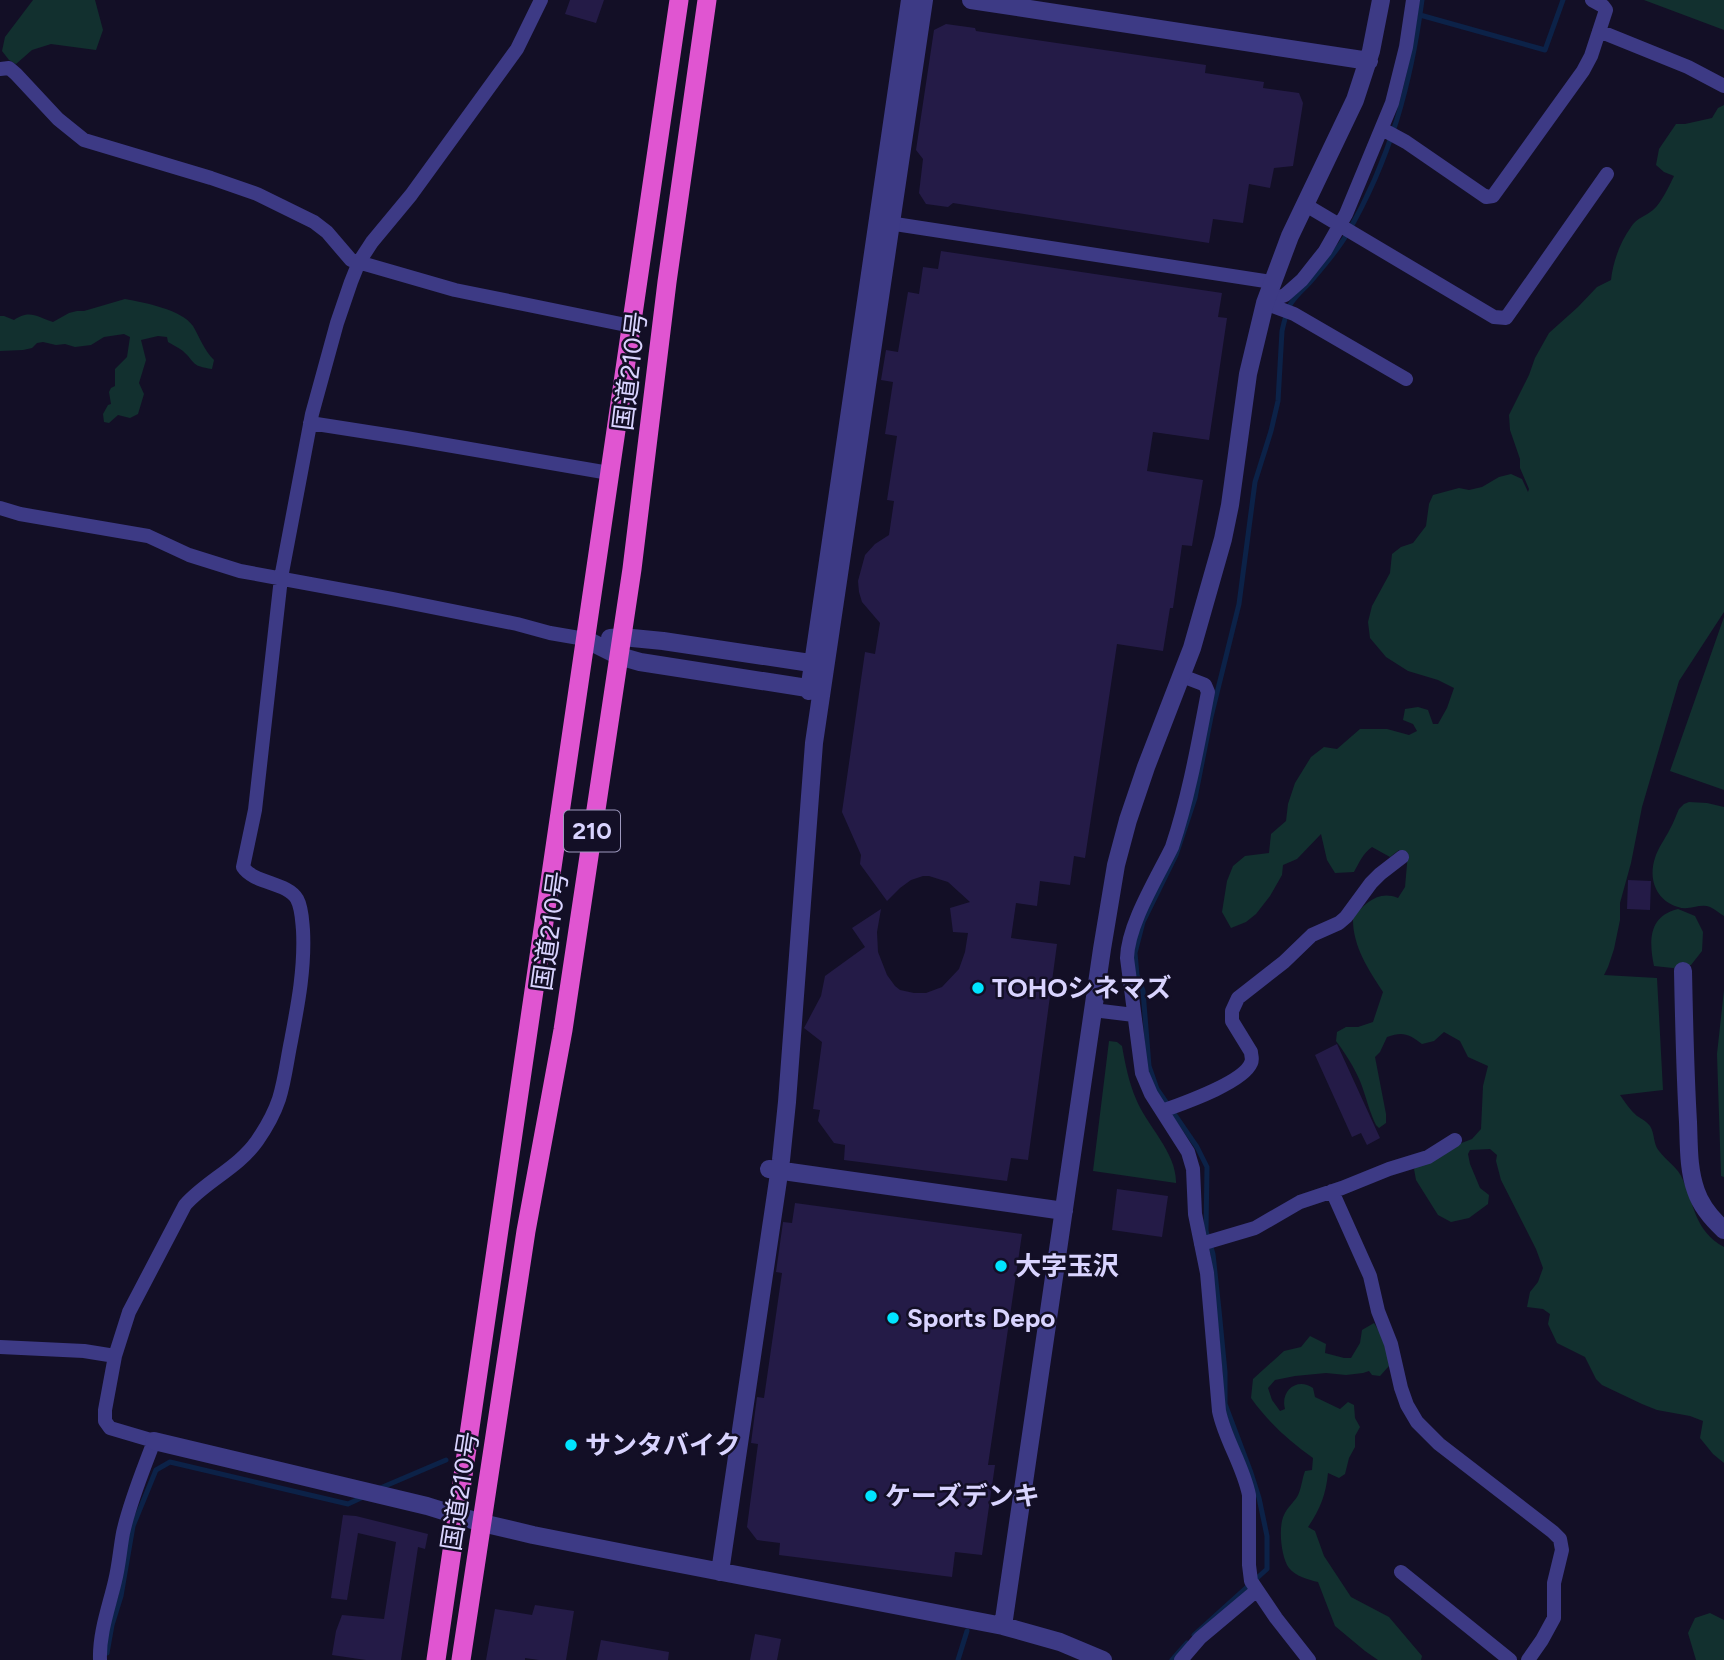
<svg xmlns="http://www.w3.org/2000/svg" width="1724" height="1660" viewBox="0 0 1724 1660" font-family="Figtree,'Noto Sans JP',sans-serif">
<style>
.green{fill:#12302f}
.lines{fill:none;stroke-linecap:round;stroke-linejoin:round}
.stream{stroke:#0c2248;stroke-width:5}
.building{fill:#241b47}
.minor{stroke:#3d3a85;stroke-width:14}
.tertiary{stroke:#3d3a85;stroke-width:18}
.trunk{stroke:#e055d1;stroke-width:19}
.poi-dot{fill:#00e5ff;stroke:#130f26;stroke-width:2.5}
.labels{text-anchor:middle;stroke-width:5;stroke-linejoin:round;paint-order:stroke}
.shield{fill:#130f26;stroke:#9e99be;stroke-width:2}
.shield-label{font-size:24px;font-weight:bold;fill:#d9d4ff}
.street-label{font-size:26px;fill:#d9d4ff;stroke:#130f26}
.poi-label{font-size:26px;font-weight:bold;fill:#d9d4ff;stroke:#130f26;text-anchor:start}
</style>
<rect width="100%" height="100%" fill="#130f26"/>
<path class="green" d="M33 0H95L103 30 96 50 51 44 32 50 16 64 9 60 2 51 5 37Z
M1644 0H1724V30Z
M1724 105V612L1679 681 1642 807 1631 863 1620 903V920L1614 949 1608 967 1604 975 1657 978 1663 1090 1620 1095C1625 1102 1630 1110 1637 1116 1642 1119 1646 1121 1650 1126 1655 1134 1653 1144 1659 1151 1667 1162 1678 1167 1683 1180 1695 1207 1695 1231 1724 1247V1463L1713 1454 1700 1438 1703 1421 1690 1416 1657 1410 1642 1404 1602 1385 1596 1379 1585 1357 1557 1343 1548 1324 1550 1314 1543 1309 1527 1307 1530 1292 1538 1282 1543 1268 1536 1249 1501 1180 1496 1161 1497 1155 1490 1149 1470 1150 1468 1154 1470 1164 1480 1188 1489 1195 1488 1204 1469 1218 1451 1222 1438 1215 1416 1180 1414 1169 1419 1164 1446 1149 1472 1139 1481 1129 1483 1086 1488 1066 1468 1057 1460 1041 1444 1032 1434 1041 1422 1044C1409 1034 1403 1031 1387 1037L1380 1052 1375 1057 1386 1114V1123L1379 1128 1376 1125C1369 1111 1366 1096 1360 1081 1354 1067 1345 1053 1336 1041L1337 1032 1346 1027H1358L1373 1022 1383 992C1368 969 1352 945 1353 917 1366 903 1378 890 1398 898L1405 887 1408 853 1399 850 1390 857 1372 847C1363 853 1359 863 1354 872L1335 873 1327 860 1321 834 1297 859 1283 865 1282 875 1270 896 1256 914 1246 922 1231 928 1222 912 1227 881 1233 866 1245 856 1269 853 1271 834 1286 821 1288 804 1295 783 1311 757 1324 747 1337 749 1360 729H1387L1409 735 1417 731 1413 724 1403 720 1405 709 1418 707 1428 710 1433 724H1438L1447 708 1454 688 1438 680 1408 671 1386 657 1370 638 1368 622 1372 606 1390 573 1392 554 1401 547 1413 543 1426 526 1429 504 1433 495 1459 488 1469 490 1482 487 1499 477 1511 474 1522 479 1528 492 1529 489 1520 468V459L1510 430 1509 415 1529 375 1535 358 1549 333 1578 307 1597 287 1611 280C1613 262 1620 242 1631 227 1636 218 1646 216 1653 210 1662 202 1669 186 1674 176L1664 172 1656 165 1659 149 1676 124H1685L1712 118 1718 108Z
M125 299C145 303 181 309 193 326 200 338 204 350 214 360L212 369C191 366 196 363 183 351 179 348 173 345 168 342L167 337 158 336 141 340 146 360 139 383 144 394 138 414 130 418 118 415 109 423 104 422 103 414 108 405 111 404 109 392 111 388 115 386V369L127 357 130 337 124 334 104 337 91 345 75 347 65 344 56 345 43 342 37 343 32 348 23 350 0 351V316H4L14 320C30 309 37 317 53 322L69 313 77 311H84Z
M1724 617V790L1670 771Z
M1689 802 1707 803 1724 807V916C1720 914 1715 909 1710 907 1700 903 1689 911 1678 907 1656 900 1648 879 1655 858 1658 848 1665 839 1670 829 1674 822 1676 815 1679 809L1684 804Z
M1678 909 1695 916 1703 932 1702 951 1691 965 1673 968 1654 966C1649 942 1648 916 1678 909Z
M1724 990V1177L1721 1176 1717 1054Z
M1109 1041 1117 1042 1122 1046C1125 1063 1129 1083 1136 1099 1147 1126 1177 1153 1176 1183L1093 1171Z
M1374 1323 1386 1342 1389 1366 1380 1376 1372 1375 1369 1371 1363 1373 1346 1375 1326 1373 1295 1376 1275 1380 1268 1388 1272 1400 1280 1411 1285 1409C1280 1391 1297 1377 1313 1388L1315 1397 1340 1409 1348 1402 1354 1405 1355 1418 1360 1427 1355 1436V1447L1349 1458 1345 1474 1339 1478 1328 1473C1326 1494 1320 1510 1308 1527L1315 1531 1324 1556 1351 1597 1389 1617 1422 1656 1421 1660H1378L1365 1651 1335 1626 1318 1582C1309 1580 1295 1576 1289 1568 1281 1557 1278 1527 1284 1515 1287 1508 1293 1503 1297 1497 1301 1491 1302 1479 1305 1471L1312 1470 1313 1458C1289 1441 1268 1422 1251 1398L1253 1379 1284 1351 1301 1347 1310 1336 1326 1344 1325 1353 1344 1358H1351L1360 1343 1362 1330Z
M1710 1613 1724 1620V1660H1696L1688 1633 1695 1618Z"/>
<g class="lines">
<path class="stream" d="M1420 15 1545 50 1563 0
M378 1489 446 1460
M1194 1635 1267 1569V1536L1259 1498 1251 1473 1225 1404V1372L1219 1310 1213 1254 1206 1231 1207 1167 1197 1147 1157 1089 1149 1066 1143 991 1137 975 1135 953 1143 922 1176 855 1195 798 1211 717 1239 604 1255 482 1271 431 1278 401 1282 331C1284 322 1286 313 1290 305 1295 296 1304 289 1311 281 1324 266 1337 251 1347 234 1390 160 1411 84 1422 0
M107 1653 112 1625 121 1596 133 1526 156 1470 170 1462 348 1504 363 1497
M958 1660 967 1631
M1172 1660 1187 1643"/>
</g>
<path class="building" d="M570 0H604L596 23 565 14Z
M946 24 975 28 976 31 1206 65 1205 73 1264 82 1263 88 1299 93 1303 103 1293 166 1274 168 1270 188 1249 184 1243 223 1213 219 1209 243 953 203 948 207 926 204 919 193 923 159 916 150 934 30Z
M941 251 1222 293 1218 317 1227 318 1209 440 1153 432 1147 471 1203 480 1192 546 1182 545 1173 608H1170L1163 651 1117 644 1085 858 1074 856 1070 885 1040 881 1037 906 1016 903 1011 938 1057 944 1028 1160 1011 1158 1007 1181 844 1160 845 1145 834 1143 818 1121 820 1110 813 1109 822 1042 804 1028 821 996 825 976 865 947 852 928 881 909 877 932 878 952 887 975 895 986 900 990 914 993H926L942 987 959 969 965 952 968 933 953 932 950 908 970 902 948 882 929 876H923L911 880 900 888 887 901 860 864 861 855 842 812 865 652 875 654 880 623 862 602 859 592 858 581 865 555 875 544 889 535 894 501 887 500 897 436 885 434 893 382 881 380 886 350 898 352 908 292 919 294 923 267 938 269Z
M1628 880 1651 881 1650 910 1627 909Z
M1337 1044 1380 1138 1367 1145 1361 1133 1352 1137 1315 1055Z
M1117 1189 1168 1196 1162 1237 1112 1230Z
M795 1203 1022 1234 988 1465H995L982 1555 955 1552 952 1577 779 1555 780 1543 757 1540 747 1527 758 1444 751 1443 757 1397 764 1398 782 1273 776 1272 783 1222 792 1223Z
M343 1515 356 1516 428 1534 425 1549 418 1547 401 1660H366L332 1655 336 1631 342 1615 384 1619 396 1542 358 1533 347 1600 331 1598Z
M535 1605 574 1611 566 1660H539L525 1658V1660H486L495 1609 532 1615Z
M755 1634 781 1639 777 1660H750Z
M601 1640 669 1652 668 1660H597Z"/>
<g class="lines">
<path class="minor" d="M1599 31 1688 67 1724 86
M0 69 9 68 16 74 58 119 84 140 211 178 257 194 314 222 327 232 351 260 455 290 631 326
M1382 129 1406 142 1486 197 1493 196 1583 71 1591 56 1606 10 1603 6 1592 0
M1304 204 1494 317 1506 318 1607 174
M882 222 1272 282
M1265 303 1285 295 1302 280 1325 251 1346 214 1392 103 1406 47 1413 0
M1265 303 1294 314 1406 379
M310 423 406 438 609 473
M0 508 20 514 148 536 189 555 240 571 392 599 517 624 550 633 585 639
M1182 676 1203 684 1205 685 1208 692C1198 744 1189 796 1172 847 1157 878 1128 924 1127 958L1142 1073 1151 1094 1188 1152 1193 1169 1195 1214 1207 1273 1219 1411C1225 1440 1243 1465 1249 1495V1565L1251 1581 1276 1618 1309 1660
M1093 1010 1134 1015
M1162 1111C1181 1104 1243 1083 1251 1063 1253 1059 1251 1056 1251 1052L1232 1021V1011L1238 998 1284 962 1312 935 1339 923 1346 917 1371 883 1380 874 1402 857
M1332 1191 1370 1276 1378 1311 1391 1344 1401 1388 1407 1405 1417 1422 1439 1444 1553 1532 1560 1539 1562 1550 1554 1583V1618L1542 1640 1528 1660
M1201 1244 1255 1228 1300 1202 1342 1188 1389 1169 1428 1157 1455 1140
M0 1347 84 1351 115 1356
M1401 1572 1510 1660
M100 1660C99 1633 109 1607 115 1581 119 1565 120 1549 123 1533 130 1501 143 1471 154 1441L110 1428 105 1421V1410L115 1356 129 1312 185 1205C206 1181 238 1168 257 1141 266 1128 274 1114 279 1099 285 1080 287 1060 291 1041 298 1004 305 968 303 930 302 920 302 908 297 899 287 882 254 884 243 867L255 810 281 578 312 414 337 323 351 282 359 262 372 242 411 195 517 49 541 0
M1181 1660 1200 1638 1256 1591"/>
<path class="tertiary" d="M971 0 1369 61
M610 638 622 637 663 641 824 665
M585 639 619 656 640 662 820 690
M809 691 910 0
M1683 971C1684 1021 1685 1072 1688 1122 1689 1145 1688 1169 1696 1191 1701 1206 1712 1219 1724 1230
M769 1169 1064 1211
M154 1441 427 1506 482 1523 533 1535 644 1557 1003 1626 1060 1642 1103 1660
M720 1572 781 1160 787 1102 814 743 924 0
M1003 1626 1102 949 1116 865 1128 820 1146 767 1192 648 1223 539 1230 505 1248 374 1265 303 1290 236 1355 100 1371 51 1381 0"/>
<path class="trunk" d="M436 1660 679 0
M461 1660 526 1231 563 1030 632 569 667 282 707 0"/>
</g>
<g class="poi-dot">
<circle cx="978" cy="988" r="7"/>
<circle cx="1001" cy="1266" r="7"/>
<circle cx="893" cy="1318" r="7"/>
<circle cx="571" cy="1445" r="7"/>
<circle cx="871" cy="1496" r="7"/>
</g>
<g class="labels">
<rect class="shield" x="564" y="810.5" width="56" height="41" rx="5"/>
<g class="shield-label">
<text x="592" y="839">210</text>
</g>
<g class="street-label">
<text transform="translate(630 371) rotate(-83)" y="9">国道210号</text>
<text transform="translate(550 931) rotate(-82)" y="9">国道210号</text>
<text transform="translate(460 1491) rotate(-81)" y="9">国道210号</text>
</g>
<g class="poi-label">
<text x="992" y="997">TOHOシネマズ</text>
<text x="1015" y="1275">大字玉沢</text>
<text x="907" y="1327">Sports Depo</text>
<text x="585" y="1454">サンタバイク</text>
<text x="885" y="1505">ケーズデンキ</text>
</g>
</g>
</svg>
